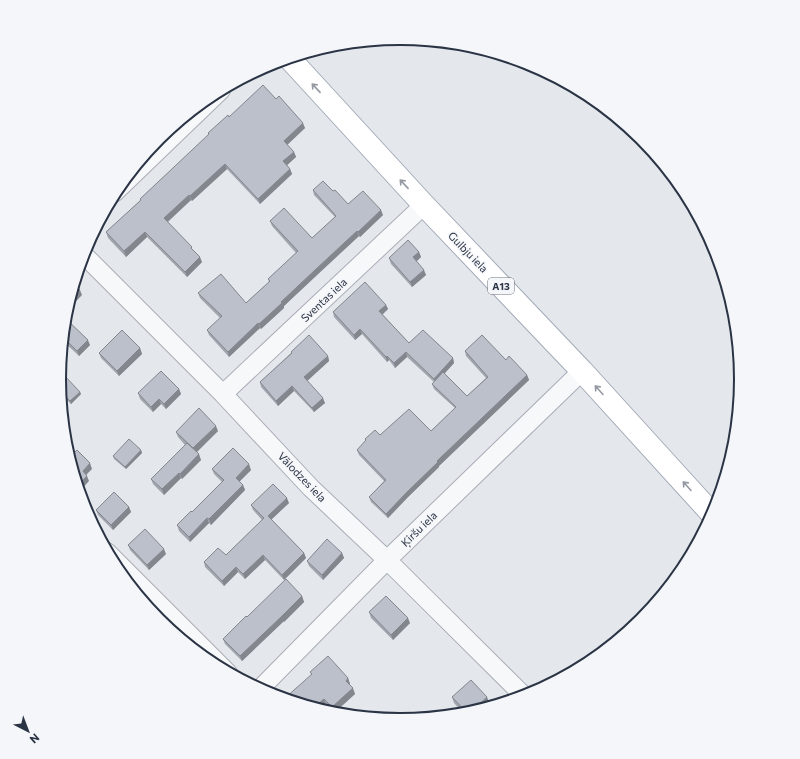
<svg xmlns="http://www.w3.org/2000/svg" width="800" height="759" viewBox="0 0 800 759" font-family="Commissioner,sans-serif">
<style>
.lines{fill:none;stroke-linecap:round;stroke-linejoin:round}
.street-casing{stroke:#a9aeb7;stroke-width:20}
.primary-casing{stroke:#a3abb8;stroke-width:24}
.street{stroke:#f7f8fa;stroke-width:18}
.primary{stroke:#fff;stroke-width:22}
.wall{fill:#a1a5ae}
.shaded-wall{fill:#83868d}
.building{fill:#bbc0ca;stroke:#83868d}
.oneway{stroke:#959aa2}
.labels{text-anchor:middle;stroke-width:3;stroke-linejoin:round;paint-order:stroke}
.shield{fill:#f4f6f9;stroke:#676e7b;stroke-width:1}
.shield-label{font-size:10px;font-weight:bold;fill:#2b3445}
.street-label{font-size:11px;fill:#2b3445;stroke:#f4f6f9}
.rim{fill:none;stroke:#2b3445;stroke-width:2}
</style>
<rect width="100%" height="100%" fill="#e4e7ec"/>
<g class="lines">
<defs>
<path id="street" d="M114 193 221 90
M83 254 223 394 311 488 387 560 525 697
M223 394 424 205
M107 552 228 673
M259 690 387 560 582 371"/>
<path id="primary" d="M289 58 424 205 582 371 713 515"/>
</defs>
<use href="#street" class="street-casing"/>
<use href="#primary" class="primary-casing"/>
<use href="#street" class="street"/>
<use href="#primary" class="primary"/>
</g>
<path class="wall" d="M276 99 305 128 287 145 294 152 296 157 287 165 290 169 292 174 260 204 227 169 192 201 191 200 168 222 194 251 202 262 187 277 147 237 126 257 108 238 106 232 141 200 140 199 209 135 208 133 229 117Z
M313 190 333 191 348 204 383 215 360 237 359 236 316 275 284 306V308L261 329 260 328 229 357 209 335 207 330 220 318 200 298 198 293 246 303 269 282 268 279 296 253 272 226 270 221 312 238 335 217 314 195Z
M419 252 421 257 416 261 426 275 412 287 391 264 389 258Z
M386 305 388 309 382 314 409 343 453 358 454 363 444 374 467 396 486 378 466 356 465 351 506 360 527 375 529 380 439 466V467L408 497 388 518 371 502 369 497 384 481 359 455 357 450 366 441 365 439 380 435 431 431 455 408 434 389 432 384 434 382 407 357 395 368 389 360 387 362 362 334 355 340 334 317 333 312Z
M65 318 90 345 79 356 62 340Z
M140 348 142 354 119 376 101 358 99 353Z
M291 352 328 356 329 361 307 381 325 403 314 412 294 391 278 406 261 387 260 382 291 353Z
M58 379 80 392 81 394 71 404 60 393Z
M179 389 181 394 166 409 161 404 153 412 140 399 138 393Z
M218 431 196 452 201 460 182 479 181 478 164 495 153 484 151 479 185 445 178 437 176 432Z
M141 450 142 453 126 469 114 459 113 456Z
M212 469 251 470 239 482 243 485 245 490 211 525 209 523 190 542 179 531 177 525 192 512 222 482 214 474Z
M289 503 271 519 304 553 306 558 284 580 265 560 245 579 238 572 224 586 205 567 204 562 226 555 262 520 253 510 251 505Z
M129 507 131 512 113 530 98 515 96 510Z
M128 545 166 554 149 570 130 550Z
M342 553 344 558 323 580 309 566 307 561Z
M302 596 304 602 284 622V621L242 661 225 644 223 639 247 617Z
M369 612 410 623 393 640 371 618Z
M310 672 348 678 350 684 349 685 355 694 334 713 326 705Z
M452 697H487L489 703 482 710 465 715 454 703Z"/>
<path class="shaded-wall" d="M303 123 305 128 286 146 284 141Z
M294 152 296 157 285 167 283 161Z
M225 164 227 169 192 201 190 196Z
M290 169 292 174 260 204 258 199Z
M189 195 191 200 166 223 164 218Z
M381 210 383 215 360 237 358 232Z
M357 231 359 236 284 306V308L261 329 259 324 281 302Z
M145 232 147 237 126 257 124 251Z
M419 252 421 257 415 263 413 257Z
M200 257 202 262 187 277 185 272Z
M424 270 426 275 412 287 410 282Z
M80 290 82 295 65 313 68 302Z
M386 305 388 309 381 316 379 311Z
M258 323 260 328 229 357 228 352Z
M360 329 362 334 355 340 354 335Z
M88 340 90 345 79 356 77 351Z
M140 348 142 354 119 376 117 371Z
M406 352 407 357 395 368 394 363Z
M328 356 329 361 306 382 304 377Z
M387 356 389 360 387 362 386 357Z
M453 358 454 363 436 383 434 379Z
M527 375 529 380 439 466V467L408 497 388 518 386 514 407 492 437 461Z
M292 386 294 391 278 406 276 401Z
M179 389 181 394 166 409 164 404Z
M80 392 81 394 71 404 70 401Z
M323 398 325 403 314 412 312 408Z
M159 399 161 404 153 412 151 407Z
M216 426 218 431 195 454 193 448Z
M141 450 142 453 126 469 125 467Z
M199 454 201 460 182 479 180 474Z
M90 463 92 469 85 476 83 471Z
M249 464 251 470 238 483 236 478Z
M179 473 181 478 164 495 162 489Z
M87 476 89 481 79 492 77 486Z
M243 485 245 490 211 525 209 519Z
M287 498 289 503 270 521 268 516Z
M129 507 131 512 113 530 111 525Z
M207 518 209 523 190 542 189 537Z
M164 549 166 554 149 570 147 565Z
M304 553 306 558 284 580 282 575Z
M342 553 344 558 323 580 322 575Z
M263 555 265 560 245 579 243 574Z
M236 567 238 572 224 586 222 581Z
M302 596 304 602 284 622 282 616Z
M282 616 284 621 242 661 240 656Z
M408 618 410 623 393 640 391 635Z
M348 678 350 684 348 686 346 681Z
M353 688 355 694 334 713 332 707Z
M487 697 489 703 482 710 470 713Z
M324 699 326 705 319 710 313 708Z"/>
<path class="building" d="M263 85 276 99 279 96 303 123 284 141 294 152 283 161 290 169 258 199 225 164 190 196 189 195 164 218 192 247 191 248 200 257 185 272 145 232 124 251 106 232 141 200 140 199 209 134 208 133 228 115 229 117Z
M323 181 333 191 335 190 348 204 363 191 381 210 358 232 357 231 315 270 281 302 282 303 259 324 258 323 228 352 207 330 222 316 198 293 221 274 246 303 270 281 268 279 298 251 270 221 284 208 312 238 336 216 313 190Z
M408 240 419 252 413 257 424 270 410 282 389 258Z
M365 282 386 305 379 311 409 343 423 330 453 358 434 379 406 352 394 363 387 356 386 357 360 329 354 335 333 312Z
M74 284 80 290 68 302Z
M65 318 88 340 77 351 63 337Z
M122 330 140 348 117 371 99 353Z
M309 335 328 356 304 377 323 398 312 408 292 386 276 401 260 382 292 353 291 352Z
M482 335 506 360 509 356 527 375 437 461 438 462 407 492 386 514 369 497 386 480 357 450 366 440 365 439 375 430 380 435 409 409 431 431 456 407 432 384 443 372 467 396 488 377 465 351Z
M161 371 179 389 164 404 159 399 151 407 138 393Z
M63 374 80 392 70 401 60 391 59 378Z
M199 408 216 426 193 448 176 432Z
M129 439 141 450 125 467 113 456Z
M187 443 199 454 180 474 179 473 162 489 151 479Z
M233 448 249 464 236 478 243 485 209 519 207 518 189 537 177 525 191 511 192 512 224 480 212 469Z
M77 450 90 463 83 471 87 476 77 486 69 458Z
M273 484 287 498 268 516 304 553 282 575 263 555 243 574 236 567 222 581 204 562 218 548 226 555 264 518 251 505Z
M114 492 129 507 111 525 96 510Z
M145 529 164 549 147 565 128 545Z
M327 539 342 553 322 575 307 561Z
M286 579 302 596 282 616 240 656 223 639 246 616 247 617Z
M386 596 408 618 391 635 369 612Z
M328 656 348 678 346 681 353 688 332 707 324 699 313 708 284 699 312 674 310 672Z
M471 680 487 697 470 713 468 714 452 697Z"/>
<defs><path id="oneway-shaft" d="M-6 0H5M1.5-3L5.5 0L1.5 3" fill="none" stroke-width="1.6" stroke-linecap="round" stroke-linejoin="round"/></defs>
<g class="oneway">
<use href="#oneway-shaft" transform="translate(316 88) rotate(-133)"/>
<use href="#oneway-shaft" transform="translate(404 184) rotate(-133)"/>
<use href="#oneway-shaft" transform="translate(599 390) rotate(-132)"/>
<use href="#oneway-shaft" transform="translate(687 486) rotate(-132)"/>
</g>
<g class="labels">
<rect class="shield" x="488" y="278" width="26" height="16" rx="3"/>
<g class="shield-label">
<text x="501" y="290">A13</text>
</g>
<g class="street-label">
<text transform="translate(468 252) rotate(46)" y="4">Gulbju iela</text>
<text transform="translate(324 300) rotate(-43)" y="4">Sventas iela</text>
<text transform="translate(302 477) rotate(46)" y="4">Vālodzes iela</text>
<text transform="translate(419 529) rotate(-44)" y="4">Ķiršu iela</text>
</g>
</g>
<path d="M0 0H800V759H0ZM66 379a334 334 0 1 1 668 0a334 334 0 1 1-668 0Z" fill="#f4f6f9" fill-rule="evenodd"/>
<path class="rim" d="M66 379a334 334 0 1 1 668 0a334 334 0 1 1-668 0Z"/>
<g transform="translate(28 731) rotate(138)" stroke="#f4f6f9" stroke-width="3" paint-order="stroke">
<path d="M0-3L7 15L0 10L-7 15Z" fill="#2b3445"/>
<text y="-6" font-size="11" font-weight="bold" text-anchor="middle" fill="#2b3445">N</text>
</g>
</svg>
